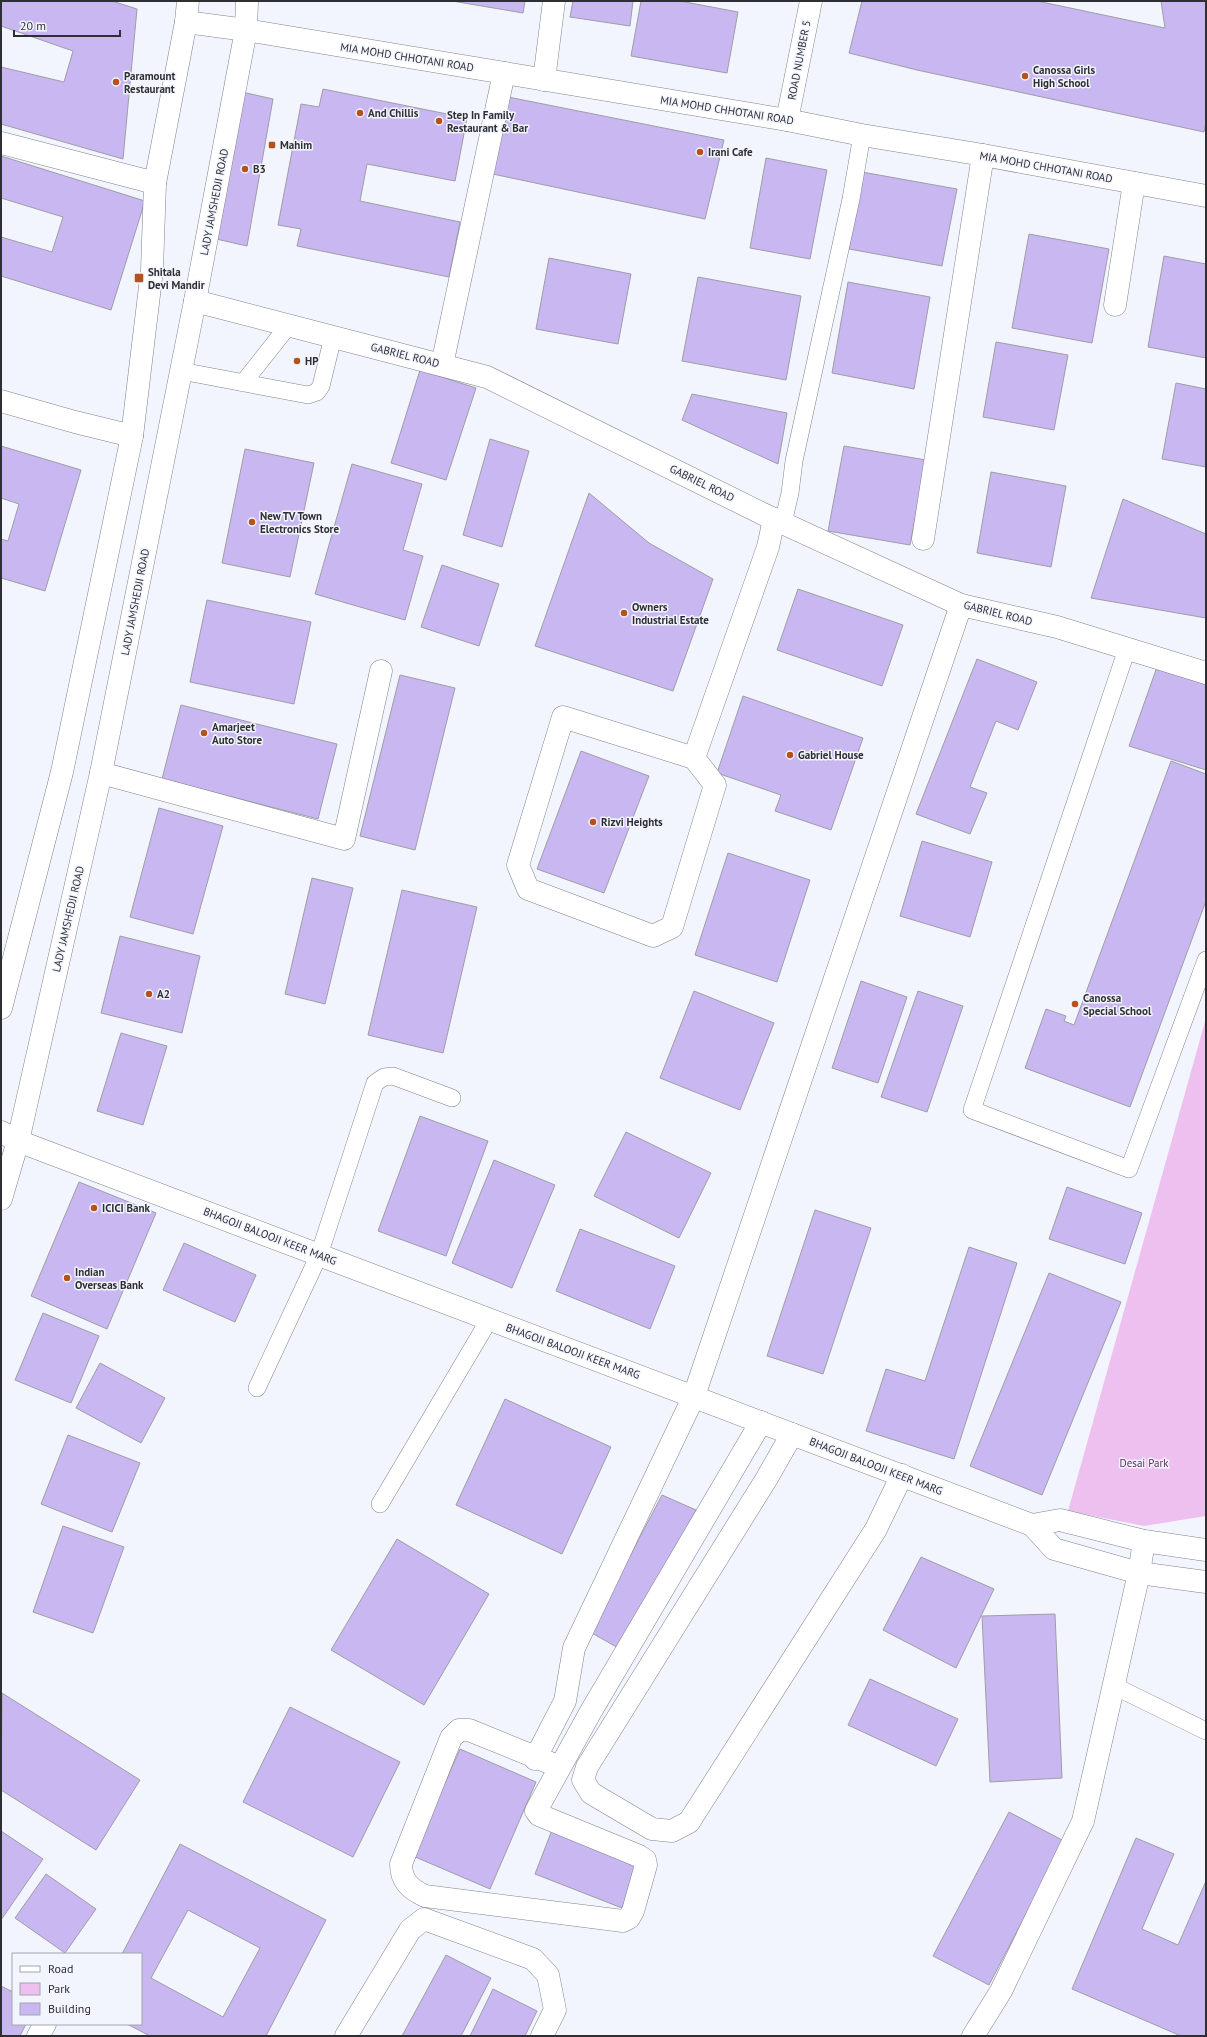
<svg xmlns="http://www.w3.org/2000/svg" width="1207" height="2037" viewBox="0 0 1207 2037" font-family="'PT Sans',sans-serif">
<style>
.green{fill:#edc0f0}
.building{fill:#c8b7f1;stroke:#9f9da6;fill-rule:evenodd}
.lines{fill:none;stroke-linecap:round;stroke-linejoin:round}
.service-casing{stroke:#80838b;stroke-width:18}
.minor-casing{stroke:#80838b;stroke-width:23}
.tertiary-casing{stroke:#80838b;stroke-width:23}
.primary-casing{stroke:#80838b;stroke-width:23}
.service{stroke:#fff;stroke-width:17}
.minor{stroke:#fff;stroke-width:22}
.tertiary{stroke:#fff;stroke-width:22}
.primary{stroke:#fff;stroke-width:22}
.poi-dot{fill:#b5521b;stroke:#f2f5fe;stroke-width:1.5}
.labels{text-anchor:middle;stroke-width:3;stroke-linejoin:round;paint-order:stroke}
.street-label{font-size:11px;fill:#2e2f33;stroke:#f2f5fe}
.poi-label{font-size:11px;font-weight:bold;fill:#2e2f33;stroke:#f2f5fe;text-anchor:start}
.park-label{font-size:11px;fill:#612b65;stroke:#f2f5fe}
</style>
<rect width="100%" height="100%" fill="#f2f5fe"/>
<path class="green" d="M1206 1018V1516L1144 1526 1068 1511Z"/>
<path class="building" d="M1 1H112L137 9 123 159 1 124V67L64 82 73 51 1 26Z
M452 1H525L523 13Z
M573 1H633L630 26 570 17Z
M641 1H680L738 12 727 73 631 56Z
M862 1H1037L1165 28 1161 1H1206V122L1204 132 917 70 849 53Z
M323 89 467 118 455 181 367 164 360 201 460 222 449 277 297 246 301 229 278 225 301 104 319 107Z
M242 92 273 99 247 246 216 239Z
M503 96 724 140 705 219 488 173Z
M1 156 145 201 111 310 1 276V237L52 252 63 217 1 198Z
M766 158 827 170 810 259 750 248Z
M862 172 957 189 942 266 849 249Z
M1029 234 1109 249 1092 343 1012 328Z
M1164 256 1206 264V358L1148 347Z
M549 258 631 274 618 344 536 329Z
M698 277 801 296 786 380 682 361Z
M848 282 930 297 914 389 832 373Z
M996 342 1068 355 1054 430 983 417Z
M420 370 476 388 446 480 391 463Z
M1176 383 1206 389V467L1162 459Z
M692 394 787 413 778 464 682 420Z
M490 439 529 451 502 547 463 535Z
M1 446 81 470 45 591 1 578V539L8 541 19 504 1 498Z
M844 446 926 460 910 545 828 531Z
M245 449 314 463 290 577 222 563Z
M352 464 422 484 403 550 423 556 405 620 315 594Z
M991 472 1066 486 1051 567 977 553Z
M589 493 649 543 713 579 673 691 535 646Z
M1123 499 1206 534V618L1091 598Z
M442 565 499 584 479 646 421 627Z
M798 589 903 625 882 686 777 650Z
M207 600 311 622 294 704 190 682Z
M977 659 1037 682 1018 730 996 721 970 787 987 793 970 834 916 814Z
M1157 667 1206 683V770L1129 746Z
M400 675 455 688 415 850 360 836Z
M743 696 863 738 831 830 775 811 781 795 717 773Z
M181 705 337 744 318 819 162 779Z
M581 751 649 776 604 893 537 869Z
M1171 761 1206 774V901L1130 1107 1025 1068 1046 1009 1066 1016 1064 1021 1074 1025Z
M159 808 223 826 193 934 130 917Z
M922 841 992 862 970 937 900 916Z
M728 853 810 880 777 982 695 955Z
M312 878 353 888 325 1004 285 994Z
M402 890 477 907 443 1053 368 1035Z
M120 936 200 956 182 1033 101 1013Z
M861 981 907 997 878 1083 832 1068Z
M694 991 774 1023 740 1110 660 1078Z
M918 991 963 1006 927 1112 881 1097Z
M121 1033 167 1046 143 1125 97 1111Z
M420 1116 488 1141 446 1256 378 1231Z
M626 1132 711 1173 679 1238 594 1196Z
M494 1160 555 1185 512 1288 452 1263Z
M79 1182 156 1213 107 1329 31 1296Z
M1067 1187 1142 1213 1125 1264 1049 1239Z
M815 1210 871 1228 823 1374 767 1356Z
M580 1229 675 1266 650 1329 556 1291Z
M184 1243 256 1275 235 1322 163 1290Z
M969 1247 1017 1263 954 1459 866 1431 886 1369 925 1381Z
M1049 1273 1121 1302 1042 1495 970 1466Z
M43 1313 99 1336 71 1403 15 1380Z
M100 1363 165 1398 141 1443 76 1408Z
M505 1399 611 1447 562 1554 456 1505Z
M68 1435 140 1463 112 1532 41 1504Z
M662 1495 696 1510 622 1650 590 1632Z
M63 1526 124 1547 93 1633 33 1612Z
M397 1539 489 1594 424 1705 331 1650Z
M921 1557 994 1589 956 1668 883 1630Z
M1055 1614 1062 1778 990 1782 982 1616Z
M870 1679 958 1719 936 1766 848 1725Z
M2 1693 140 1780 96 1850 1 1790Z
M290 1707 400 1762 353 1857 243 1802Z
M460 1749 536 1782 490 1889 413 1856Z
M1009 1812 1064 1841 989 1985 933 1956Z
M552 1830 639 1864 622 1908 535 1874Z
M1 1831 43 1859 1 1920Z
M1136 1838 1174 1854 1142 1929 1178 1945 1206 1881V2036H1181L1072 1989Z
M180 1844 326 1920 266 2036H150L127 2024H141V1954H122ZM188 1910 260 1948 223 2017 151 1978Z
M46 1874 96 1909 65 1953 15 1918Z
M446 1955 491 1978 461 2036H402Z
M1 1986 13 1992V2024H26L20 2036H1Z
M493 1989 537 2011 525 2036H470Z"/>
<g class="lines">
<defs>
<path id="service" d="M181 371 308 395 317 392 321 386 333 337
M243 383 289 325
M783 523 790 493 794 461 851 199 862 135
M1127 649 972 1110 1129 1169 1206 960
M257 1388 319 1255 375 1083 384 1077 393 1076 452 1098
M380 1504 489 1320
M1114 1686 1206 1731"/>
<path id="minor" d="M544 80 554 1
M787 120 811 1
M1 143 155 183
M1115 305 1134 183
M442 365 504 73
M1 401 75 422 132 436
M923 539 983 155
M694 758 563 717 518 865 528 889 653 936 672 927 715 785 694 758 768 547 774 519
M101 773 344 839 381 671
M792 1434 767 1478 587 1767 583 1780 591 1793 652 1829 672 1831 689 1822 876 1529 902 1475
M535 1759 565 1701 574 1648 694 1396 961 605
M560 1767 469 1730H459L451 1738 401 1864C401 1881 410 1889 425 1896L623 1921 629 1918 633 1911 646 1865 645 1860 639 1856 539 1815 536 1811 590 1713 761 1422
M38 2036 45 2024
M346 2036 410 1930 424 1919 533 1959 548 1975 555 2010 542 2036
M973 2036 1001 1991 1083 1821 1139 1573 1144 1541"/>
<path id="tertiary" d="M186 22 246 30 787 120 862 135 983 155 1206 196
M195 301 487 377 763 514 961 605 1057 627 1206 673
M1 1132 18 1141 1032 1525 1054 1549 1139 1573 1206 1582
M1032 1525 1060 1520 1144 1541 1206 1550"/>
<path id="primary" d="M1 1008 62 772 132 436 152 270 155 183 186 22 188 1
M1 1199 18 1141 101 773 195 301 246 30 247 1"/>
</defs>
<use href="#service" class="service-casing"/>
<use href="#minor" class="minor-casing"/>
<use href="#tertiary" class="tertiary-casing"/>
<use href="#primary" class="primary-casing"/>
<use href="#service" class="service"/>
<use href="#minor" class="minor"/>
<use href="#tertiary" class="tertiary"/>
<use href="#primary" class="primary"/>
</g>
<g class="poi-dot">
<circle cx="1025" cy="76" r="4"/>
<circle cx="116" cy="82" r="4"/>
<circle cx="360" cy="113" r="4"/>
<circle cx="439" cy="121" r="4"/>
<rect x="268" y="141" width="8" height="8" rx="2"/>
<circle cx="700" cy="152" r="4"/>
<circle cx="245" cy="169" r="4"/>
<rect x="134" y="273" width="10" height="10" rx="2"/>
<circle cx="297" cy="361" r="4"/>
<circle cx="252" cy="522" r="4"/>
<circle cx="624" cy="613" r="4"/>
<circle cx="204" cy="733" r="4"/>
<circle cx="790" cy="755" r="4"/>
<circle cx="593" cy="822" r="4"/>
<circle cx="149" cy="994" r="4"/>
<circle cx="1075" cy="1004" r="4"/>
<circle cx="94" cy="1208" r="4"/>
<circle cx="67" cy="1278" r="4"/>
</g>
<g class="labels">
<g class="street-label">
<text transform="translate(407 57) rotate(9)" y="4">MIA MOHD CHHOTANI ROAD</text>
<text transform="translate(799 60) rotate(-79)" y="4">ROAD NUMBER 5</text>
<text transform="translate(727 110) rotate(9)" y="4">MIA MOHD CHHOTANI ROAD</text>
<text transform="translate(1046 167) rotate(10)" y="4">MIA MOHD CHHOTANI ROAD</text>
<text transform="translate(214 202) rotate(-79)" y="4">LADY JAMSHEDJI ROAD</text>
<text transform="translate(405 355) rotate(14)" y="4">GABRIEL ROAD</text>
<text transform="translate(702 483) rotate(26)" y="4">GABRIEL ROAD</text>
<text transform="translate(135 602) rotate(-79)" y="4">LADY JAMSHEDJI ROAD</text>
<text transform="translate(998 613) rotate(14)" y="4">GABRIEL ROAD</text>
<text transform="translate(68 919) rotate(-77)" y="4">LADY JAMSHEDJI ROAD</text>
<text transform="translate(270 1236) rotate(21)" y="4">BHAGOJI BALOOJI KEER MARG</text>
<text transform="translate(573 1351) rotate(20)" y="4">BHAGOJI BALOOJI KEER MARG</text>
<text transform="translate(876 1466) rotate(21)" y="4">BHAGOJI BALOOJI KEER MARG</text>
</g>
<g class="poi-label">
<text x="1033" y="74">Canossa Girls<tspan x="1033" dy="13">High School</tspan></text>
<text x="124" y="80">Paramount<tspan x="124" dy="13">Restaurant</tspan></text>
<text x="368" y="117">And Chillis</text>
<text x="447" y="119">Step In Family<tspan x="447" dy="13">Restaurant &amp; Bar</tspan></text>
<text x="280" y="149">Mahim</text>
<text x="708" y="156">Irani Cafe</text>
<text x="253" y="173">B3</text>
<text x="148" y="276">Shitala<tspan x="148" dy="13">Devi Mandir</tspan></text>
<text x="305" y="365">HP</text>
<text x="260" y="520">New TV Town<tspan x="260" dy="13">Electronics Store</tspan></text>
<text x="632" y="611">Owners<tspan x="632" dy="13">Industrial Estate</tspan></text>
<text x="212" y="731">Amarjeet<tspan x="212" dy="13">Auto Store</tspan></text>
<text x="798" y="759">Gabriel House</text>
<text x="601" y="826">Rizvi Heights</text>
<text x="157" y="998">A2</text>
<text x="1083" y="1002">Canossa<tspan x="1083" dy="13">Special School</tspan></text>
<text x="102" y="1212">ICICI Bank</text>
<text x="75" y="1276">Indian<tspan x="75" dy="13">Overseas Bank</tspan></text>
</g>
<g class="park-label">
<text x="1144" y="1467">Desai Park</text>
</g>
</g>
<rect width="1207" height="2037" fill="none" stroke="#2e2f33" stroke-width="4"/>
<rect x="12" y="1953" width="130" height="72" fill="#f2f5fe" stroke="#a4a6ad"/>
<rect x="20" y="1966" width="20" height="6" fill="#ffffff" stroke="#a4a6ad"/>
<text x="48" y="1973" font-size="12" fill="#2e2f33">Road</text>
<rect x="20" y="1983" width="20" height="12" fill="#edc0f0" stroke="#a4a6ad"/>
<text x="48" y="1993" font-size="12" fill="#2e2f33">Park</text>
<rect x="20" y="2003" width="20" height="12" fill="#c8b7f1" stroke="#a4a6ad"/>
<text x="48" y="2013" font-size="12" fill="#2e2f33">Building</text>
<path d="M14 30v6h106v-6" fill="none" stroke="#2e2f33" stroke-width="2"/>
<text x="20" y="30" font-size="12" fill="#2e2f33" stroke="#f2f5fe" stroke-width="3" paint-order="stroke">20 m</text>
</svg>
